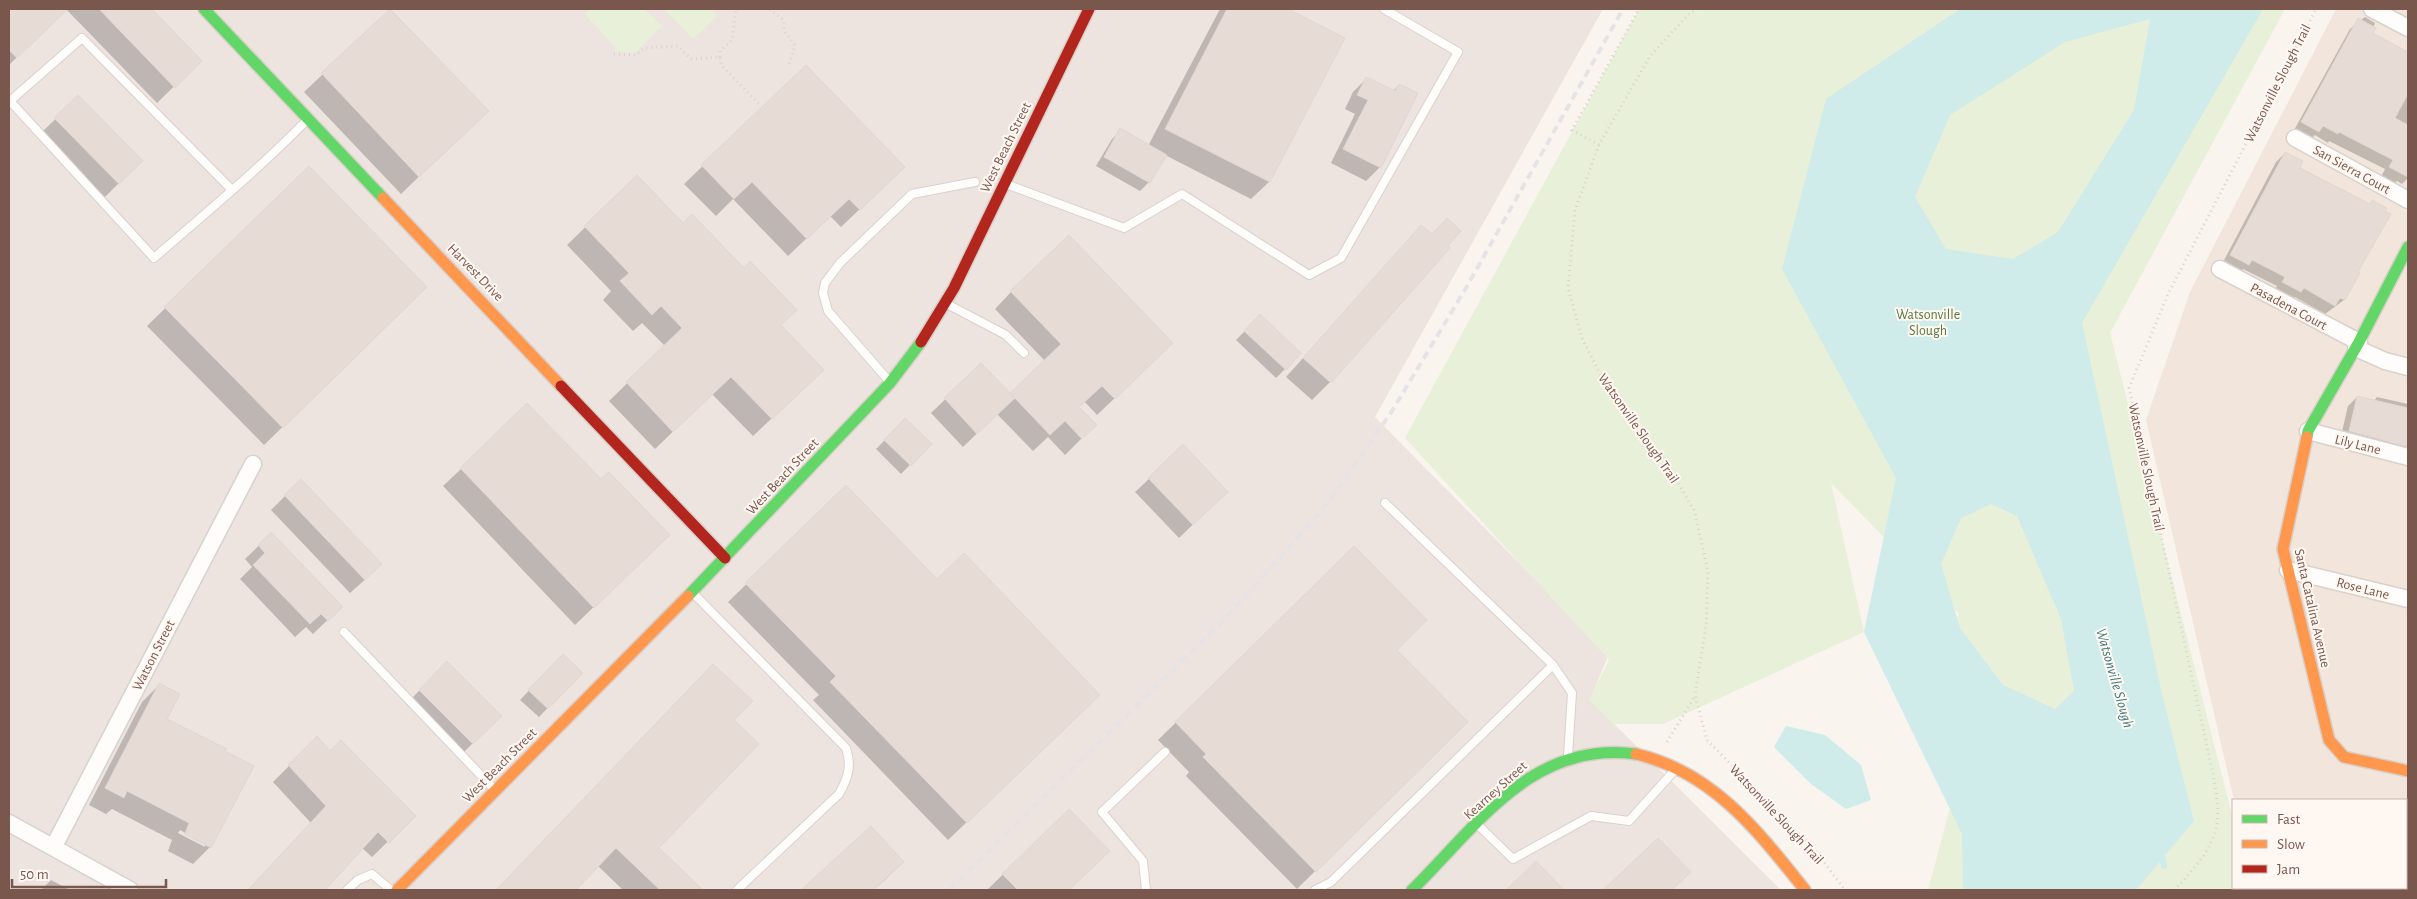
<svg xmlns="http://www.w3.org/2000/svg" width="2417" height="899" viewBox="0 0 2417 899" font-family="'Alegreya Sans',sans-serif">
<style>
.residential{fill:#f2e6dc}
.industrial{fill:#ede4df}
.green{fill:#e8f0d9}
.water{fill:#cfebea;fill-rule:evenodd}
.shadow{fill:#0003;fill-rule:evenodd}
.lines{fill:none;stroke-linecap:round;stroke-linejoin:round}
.stream{stroke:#cfebea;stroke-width:6}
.building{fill:#e6dcd5;stroke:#e2d6d0}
.lane-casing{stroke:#d9d1cc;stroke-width:10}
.street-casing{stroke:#d9d1cc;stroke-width:19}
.fast-casing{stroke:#d9cfca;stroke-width:14}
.slow-casing{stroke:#d9cfca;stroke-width:14}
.jam-casing{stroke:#d9cfca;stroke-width:14}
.path{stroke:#dbd2ce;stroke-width:3;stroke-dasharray:1 4;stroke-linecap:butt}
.lane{stroke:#fefdfc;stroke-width:8}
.street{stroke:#fefdfc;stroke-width:16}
.fast{stroke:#63d668;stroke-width:11}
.slow{stroke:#ff974d;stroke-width:11}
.jam{stroke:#b3261e;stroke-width:11}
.rail{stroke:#e5e3e6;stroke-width:4;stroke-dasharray:8 5;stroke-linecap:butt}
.labels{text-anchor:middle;stroke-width:4;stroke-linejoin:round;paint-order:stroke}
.street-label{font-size:14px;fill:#7a574c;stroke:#fff8f2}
.park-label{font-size:14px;fill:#587a41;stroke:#fff8f2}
.water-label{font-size:15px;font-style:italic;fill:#3e7b7e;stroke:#fff8f2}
</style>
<rect width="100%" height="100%" fill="#f9f4ee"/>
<path class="residential" d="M2336 9H2408V855H2406V800H2234L2146 420 2190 292Z"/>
<path class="industrial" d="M9 9H1603L1375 417 1609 654 1590 700 1781 890H9Z"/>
<path class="green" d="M591 9H644L662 26 635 53 614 51 615 47 585 14Z
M664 9H710L717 16 693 39Z
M1639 9H2285L2110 333 2233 819V888H2406V869H2408V890H1928L1957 782 1928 677 1959 614 1831 483 1864 632 1663 724H1614L1589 700 1609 660 1405 438Z"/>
<path class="water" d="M1960 9H2263L2082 323 2162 694 2194 821 2136 890H1963L1962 834 1864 632 1896 478 1782 269 1826 99ZM2150 19 2134 110 2058 232 2013 259 1946 249 1915 197 1950 115 2065 42ZM1991 504 2017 516 2061 619 2074 691 2055 709 2003 685 1960 628 1941 564 1961 518Z
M1786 726 1825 735 1861 765 1871 800 1846 809 1811 784 1774 747Z"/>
<path class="shadow" d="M9 9H66L9 65Z
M66 9H150L200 61 157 103Z
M1220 9H1285L1343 39 1269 182 1251 199 1165 155 1149 182 1140 191 1096 166 1112 139 1121 130 1148 146Z
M391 10 487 111 401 194 304 92Z
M2365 17 2375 23 2371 34 2406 52 2408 50V178L2402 184 2397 181 2394 184 2381 177 2385 169 2329 141 2328 143 2315 135 2309 141 2293 132 2350 29Z
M806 67 885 185 841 227 830 216 788 256 733 199 716 216 684 184Z
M1367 78 1393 91 1399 85 1380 167 1366 181 1331 163 1355 114 1345 109 1353 92Z
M78 97 141 161 105 197 41 133Z
M2285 153 2298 168 2369 205 2372 202 2356 273 2344 300 2325 314 2295 297 2291 301 2274 292 2277 286 2243 269 2239 273 2222 264 2276 162Z
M309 168 408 305 264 445 147 326Z
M637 177 780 326 804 388 753 436 712 394 655 449 609 401 665 346 642 323 633 331 603 300 611 291 567 245Z
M1422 226 1330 382 1312 400 1286 377Z
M1011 292 1155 360 1097 415 1084 401 1078 408 1095 425 1065 455 1048 437 1033 451 997 414 963 447 931 413 981 365 1010 395 1045 361 995 309Z
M1260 316 1285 369 1276 378 1236 340Z
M2357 397 2374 401 2377 397 2408 404V461L2340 440 2348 406Z
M905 420 930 444 901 474 876 449Z
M461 469 601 481 650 553 575 625 443 486Z
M1149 479 1213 505 1179 538 1135 492Z
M301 480 367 578 350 593 271 510Z
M846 487 937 581 1081 713 948 840 813 700 819 695 728 602Z
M271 534 341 607 313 634 306 627 295 637 240 579 252 567 245 559Z
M1354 548 1395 650 1466 722 1297 889 1186 776 1189 772 1158 740Z
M563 655 581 673 539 717 520 700Z
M447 663 500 716 459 757 406 704Z
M695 683 732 720 657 848 698 887 695 890H623L598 866 574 890H497Z
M159 685 166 719 210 847 193 864 168 851 172 840 112 809 106 814 89 805 142 702ZM180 830 205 844V847L178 833Z
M317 738 330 753 414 816 372 857 362 848 323 890H248L311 823 273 782Z
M1069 810 1108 851 1068 890H987Z
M871 828 902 862 885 880 873 890H803Z
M1658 839 1690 872 1671 890H1605Z
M1536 863 1562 890H1508Z
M51 880 70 890H41Z"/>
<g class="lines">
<path class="stream" d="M2161 852 2164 866"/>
</g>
<path class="building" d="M9 9H68L17 58 9 50Z
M99 9H152L202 61 175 88Z
M390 9 489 111 419 177 321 73Z
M1227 9H1288L1345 38 1270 182 1165 129Z
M2358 18 2376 28 2373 33 2408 52V94L2395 118 2408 125V177L2389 167 2393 160 2339 132 2338 134 2323 126 2319 132 2301 122Z
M806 65 905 167 860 210 849 199 807 239 752 182 734 199 701 165Z
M1366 77 1395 91 1399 84 1418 93 1381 168 1343 149 1368 100 1357 95Z
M78 95 143 161 119 184 54 118Z
M1120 128 1167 155 1150 183 1104 157Z
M2285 152 2303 161 2300 168 2370 204 2372 200 2387 208 2385 211 2391 214 2358 272 2360 273 2345 300 2340 298 2335 306 2304 288 2301 292 2282 282 2285 277 2252 260 2249 265 2230 255Z
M309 166 427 287 283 428 164 307Z
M637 175 683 223 692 214 744 268 750 261 797 310 781 325 824 370 772 419 731 377 673 432 626 382 682 328 661 306 652 315 620 281 629 273 584 226Z
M1447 218 1461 231 1448 246 1450 248 1331 383 1303 358 1421 225 1432 234Z
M1069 235 1173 343 1115 399 1102 386 1079 407 1097 425 1082 439 1065 421 1050 435 1010 393 1061 344 1010 291Z
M1260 314 1301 353 1286 370 1244 331Z
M981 363 1015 398 977 434 944 398Z
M2357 396 2408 408V447L2349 431Z
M527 403 601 479 609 472 670 535 594 608 460 468Z
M905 418 932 444 911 466 884 440Z
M1183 444 1228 492 1193 525 1148 478Z
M301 479 382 564 365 580 284 495Z
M846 485 937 579 964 553 1100 695 967 823 830 682 836 676 745 583Z
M271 532 343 607 328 621 321 614 310 624 253 565 265 553 258 545Z
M1354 546 1427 620 1397 650 1468 722 1316 872 1203 757 1206 754 1175 722Z
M563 654 583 673 548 709 528 690Z
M447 661 502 716 473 744 419 690Z
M713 664 753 701 734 720 759 744 659 848 703 890H660L616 848 576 890H496Z
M159 683 180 694 167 719 227 749 225 751 254 766 211 848 185 834 189 823 127 791 124 798 105 788Z
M317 736 330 751 341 740 416 816 389 843 378 832 325 890H248L326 806 288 765Z
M1069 809 1110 851 1069 890H1018L1002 874Z
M871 826 904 862 873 890H801Z
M1658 838 1691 872 1672 890H1603Z
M1536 861 1564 890H1506Z"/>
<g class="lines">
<defs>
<path id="lane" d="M1006 184 1124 228 1182 194 1309 275 1341 258 1458 52 1384 9
M232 190 82 38 10 101 154 258C206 213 259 169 307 120
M947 304 1006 335 1024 353
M889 381 828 311 823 293 825 283 840 263 912 194 975 182
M1385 503 1553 665
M693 593 846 748C852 766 848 778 839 794L737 890
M344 632 494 789
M1478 825 1513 859 1591 816 1629 821 1675 770
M347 890 358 880 372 874 391 890
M1146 890 1143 861 1102 812 1165 752
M1315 890 1331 882 1553 665 1572 693 1568 756"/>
<path id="street" d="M2372 9 2408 28
M2295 138 2408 200
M2220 269 2359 342
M2356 348 2385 361 2408 367
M2308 431 2408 457
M2288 570 2408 599
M9 823 130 890
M54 846 253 464"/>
<path id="fast" d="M204 9 383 198
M2307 437 2308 431 2359 342 2408 247
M688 596 890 383 921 342
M1412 890C1478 825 1532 740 1636 754"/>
<path id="slow" d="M383 198 561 386
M2307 437 2283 549 2329 740 2344 757 2408 771
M1636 754C1713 772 1758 831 1805 890
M397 890 688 596"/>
<path id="jam" d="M921 342 954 288 1089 9
M561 386 725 558"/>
</defs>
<use href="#lane" class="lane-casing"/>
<use href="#street" class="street-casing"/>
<use href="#fast" class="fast-casing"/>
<use href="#slow" class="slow-casing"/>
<use href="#jam" class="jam-casing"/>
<path class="path" d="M770 9 784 21V31L795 45 789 64
M1698 9 1690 13 1650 56 1599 145 1575 210 1568 288 1582 338 1604 382 1666 462 1694 510 1708 571 1706 626 1695 695 1707 740 1813 848 1845 890
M614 54 636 55 644 48 678 46 691 59 720 57 721 65 759 104
M720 57V51L732 40 736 9
M1599 145 1572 130 1639 9
M1667 742 1695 696
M2174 890C2189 875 2211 851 2216 829 2220 811 2216 791 2213 774L2129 388 2169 292 2316 9"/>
<use href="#lane" class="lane"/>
<use href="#street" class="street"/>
<use href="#fast" class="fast"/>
<use href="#slow" class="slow"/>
<use href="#jam" class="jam"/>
<path class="rail" d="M949 890 1220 624 1312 522 1338 489 1392 411 1466 288 1623 9"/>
</g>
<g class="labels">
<g class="street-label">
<text transform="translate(2277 83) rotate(-63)" y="5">Watsonville Slough Trail</text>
<text transform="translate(1005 147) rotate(-64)" y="5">West Beach Street</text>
<text transform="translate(2352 169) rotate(29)" y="5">San Sierra Court</text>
<text transform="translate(476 272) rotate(46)" y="5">Harvest Drive</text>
<text transform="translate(2289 306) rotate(28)" y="5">Pasadena Court</text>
<text transform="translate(1639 428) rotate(55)" y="5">Watsonville Slough Trail</text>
<text transform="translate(2358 444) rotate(14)" y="5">Lily Lane</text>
<text transform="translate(2147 467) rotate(78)" y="5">Watsonville Slough Trail</text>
<text transform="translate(782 476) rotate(-47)" y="5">West Beach Street</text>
<text transform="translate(2363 588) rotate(14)" y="5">Rose Lane</text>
<text transform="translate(2313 608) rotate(77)" y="5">Santa Catalina Avenue</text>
<text transform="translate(153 655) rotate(-63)" y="5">Watson Street</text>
<text transform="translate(499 765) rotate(-45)" y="5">West Beach Street</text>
<text transform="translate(1495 790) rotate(-42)" y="5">Kearney Street</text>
<text transform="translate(1777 814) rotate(47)" y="5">Watsonville Slough Trail</text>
</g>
<g class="park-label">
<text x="1928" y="319">Watsonville<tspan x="1928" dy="16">Slough</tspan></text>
</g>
<g class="water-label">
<text transform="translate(2115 678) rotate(74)" y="5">Watsonville Slough</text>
</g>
</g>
<rect width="2417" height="899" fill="none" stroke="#7a574c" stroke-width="20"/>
<rect x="2232" y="799" width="175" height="90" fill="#fff8f2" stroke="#cab8b0"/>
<rect x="2242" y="815" width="25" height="8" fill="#63d668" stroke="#cab8b0"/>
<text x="2277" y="824" font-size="15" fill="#7a574c">Fast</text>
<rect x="2242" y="840" width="25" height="8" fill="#ff974d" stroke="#cab8b0"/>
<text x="2277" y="849" font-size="15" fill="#7a574c">Slow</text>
<rect x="2242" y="865" width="25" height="8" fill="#b3261e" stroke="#cab8b0"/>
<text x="2277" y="874" font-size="15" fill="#7a574c">Jam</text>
<path d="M12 879v8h154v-8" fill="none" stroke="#7a574c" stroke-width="2.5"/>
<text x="20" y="879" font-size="15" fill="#7a574c" stroke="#fff8f2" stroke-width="4" paint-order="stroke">50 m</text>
</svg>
